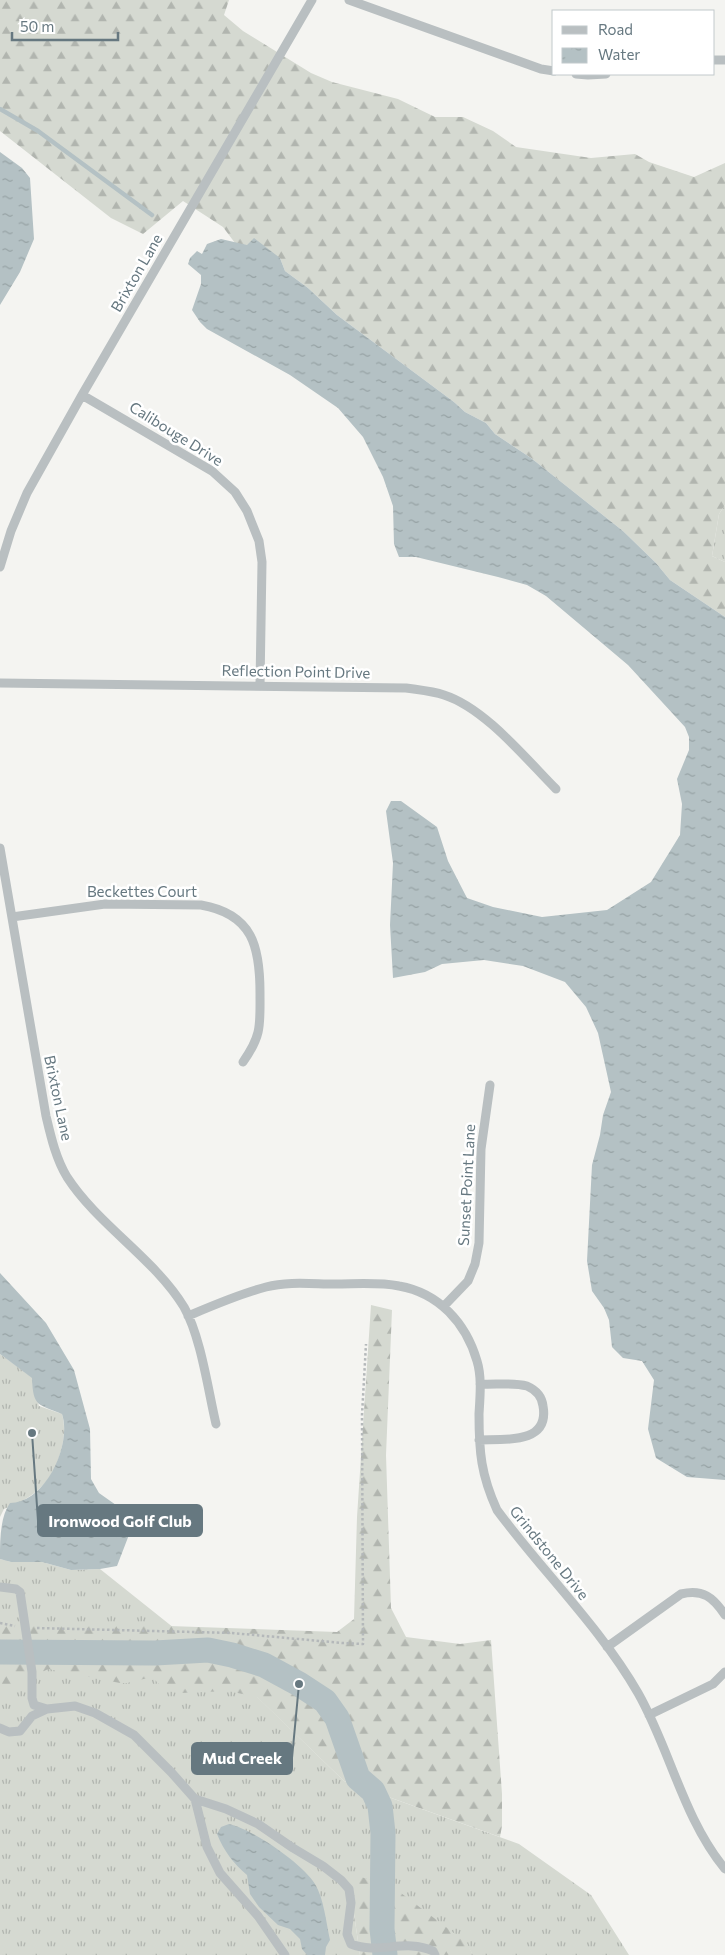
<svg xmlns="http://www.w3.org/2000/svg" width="725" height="1955" viewBox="0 0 725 1955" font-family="Commissioner,sans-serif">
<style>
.grass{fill:url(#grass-tufts)}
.forest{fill:url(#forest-firs)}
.water{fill:url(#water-ripples)}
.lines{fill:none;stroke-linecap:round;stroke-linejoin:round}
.stream{stroke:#b4c1c4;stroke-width:4.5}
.river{stroke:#b4c1c4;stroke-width:25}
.path{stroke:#b4b8ba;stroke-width:2.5;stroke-dasharray:2.5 2.5;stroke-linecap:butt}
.minor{stroke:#b9bfc1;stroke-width:9}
.labels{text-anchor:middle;stroke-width:5;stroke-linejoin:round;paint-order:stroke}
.street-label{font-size:15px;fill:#667880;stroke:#fff}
.leader{fill:none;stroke:#667880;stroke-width:2}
.callout-dot{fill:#667880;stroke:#fff;stroke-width:2}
.callout{fill:#667880;stroke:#667880;stroke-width:2}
.callout-label{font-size:16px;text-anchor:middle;font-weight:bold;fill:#fff}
</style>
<defs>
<pattern id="grass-tufts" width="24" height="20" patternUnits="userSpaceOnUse" patternTransform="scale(1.25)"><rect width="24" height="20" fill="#d5d9d1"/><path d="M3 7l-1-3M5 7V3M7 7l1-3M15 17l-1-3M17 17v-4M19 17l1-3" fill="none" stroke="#b1b5af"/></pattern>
<pattern id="forest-firs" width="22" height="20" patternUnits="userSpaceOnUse" patternTransform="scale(1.25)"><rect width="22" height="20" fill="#d5d9d1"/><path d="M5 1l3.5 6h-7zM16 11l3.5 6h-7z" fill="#b1b5af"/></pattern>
<pattern id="water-ripples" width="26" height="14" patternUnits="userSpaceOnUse" patternTransform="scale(1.25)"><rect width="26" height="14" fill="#b4c1c4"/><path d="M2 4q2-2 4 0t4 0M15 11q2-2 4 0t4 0" fill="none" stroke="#96a2a4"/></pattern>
</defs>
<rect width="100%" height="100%" fill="#f4f4f1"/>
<path class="grass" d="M725 505V562L712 556 719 514Z
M0 1354 33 1378V1386L39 1406 62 1414C69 1437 57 1475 38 1490 28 1499 16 1504 4 1509L0 1517Z
M0 1559 11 1562H42L71 1570 100 1569 243 1683 344 1781 519 1844 591 1895 629 1955H473L466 1943 354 1878V1914L360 1955H0Z"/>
<path class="forest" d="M0 0H229L224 15 243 31 311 73 332 82 398 99 435 117H463L493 131 516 147 591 158 635 154 649 162 694 177 725 163V505L719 514 712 556 725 562V617L670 580 656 563 623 531 531 458 495 434 486 423 465 412 454 402 337 315 308 288 285 271 280 258 235 243 223 227 183 201 143 234 111 218 0 131Z
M371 1305 392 1310 386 1455 391 1608 406 1637 460 1644 491 1640 502 1794V1826L500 1837 344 1781 257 1697 228 1691 180 1693 166 1691 152 1677 127 1683H120L48 1669 8 1690 0 1691V1620L44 1626 112 1624 337 1632 354 1619 357 1517Z
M361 1877 393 1887 467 1943 473 1955H360L354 1914V1878Z"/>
<path class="water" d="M0 152 22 168 30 178 34 239 20 272 0 305Z
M254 238 280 258 285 271 308 288 337 315 454 402 465 412 486 423 495 434 531 458 623 531 656 563 670 580 725 617V1480L687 1477 656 1458 648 1429 654 1380 642 1361 623 1358 612 1347 609 1320 604 1308 592 1291 587 1261 592 1165 600 1135 603 1115 611 1092 598 1033 586 1007 565 982 523 966 484 960 442 964 425 972 393 978 390 925 393 863 386 811 391 801H401L437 827 448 861 467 898 493 907 542 917 607 910 651 882 680 835 682 804 677 779 689 750V737L685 727 628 665 546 596 527 585 498 577 416 557H399L394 544 393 506 383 477 363 437 338 408 290 375 207 329 200 322 192 310 201 284V275L188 264 190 258 197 251 202 254 207 244 221 239 247 245Z
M0 1273 46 1323 74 1370 90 1429 91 1479 99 1493 116 1505 132 1527 117 1566 100 1569 71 1570 42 1562H11L0 1559C0 1540 0 1517 10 1503 46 1503 72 1444 62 1414 38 1404 33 1407 32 1378L0 1354Z
M229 1824C252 1829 302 1863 315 1884 324 1899 326 1922 330 1940L326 1947 325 1955H307L302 1949 300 1939 290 1929 278 1925 259 1907 250 1894 247 1875C233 1863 224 1851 217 1834L221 1827Z"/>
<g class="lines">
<path class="stream" d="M0 109 38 131 152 215"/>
<path class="river" d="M0 1652 155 1653 208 1650 232 1655 264 1665 299 1684 325 1701 337 1718 358 1778 373 1791 380 1806 383 1833 382 1929 385 1955"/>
<path class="path" d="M0 1623 15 1626
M37 1628 232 1633 342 1643 363 1644 362 1415 366 1344"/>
<path class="minor" d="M349 0 541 69 554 71
M714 60H725
M576 74 588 75 606 74
M82 395 212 471 235 492 247 511 259 541 262 562 260 685
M0 567 11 531 27 493 82 395 312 0
M0 683 406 688C419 690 432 691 444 695 485 708 526 759 556 789
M0 848 46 1116C51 1137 56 1159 67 1177 98 1225 154 1258 184 1307 201 1337 208 1390 216 1424
M12 917 105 904 201 905C253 914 260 947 260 993 260 1025 262 1035 243 1062
M444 1306 468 1281 475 1264 479 1243 481 1149 490 1085
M188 1316C214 1305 239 1294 266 1287 288 1281 313 1284 335 1284 356 1284 379 1282 399 1286 439 1293 466 1323 477 1361 482 1377 480 1397 479 1414 479 1452 481 1475 497 1510 542 1571 600 1627 638 1693 670 1749 683 1818 725 1869
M479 1440C503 1439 550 1445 543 1406 542 1397 536 1390 527 1386 513 1382 494 1385 480 1384
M0 1587 16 1589 20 1592 32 1672V1698L34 1705 47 1709
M607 1647 681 1594C703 1589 713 1597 725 1615
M649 1715 713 1684 725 1672
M0 1728 9 1732 20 1731 32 1716 47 1709 75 1706 95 1713 134 1735 171 1772 195 1799 226 1809 258 1824 293 1848 323 1866 341 1880 349 1889 351 1903 347 1934 351 1944C379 1955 405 1938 433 1951L435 1955
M195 1799 207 1847 220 1873 258 1916 285 1955"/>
</g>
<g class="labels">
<g class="street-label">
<text transform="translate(137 273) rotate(-60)" y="5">Brixton Lane</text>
<text transform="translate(176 434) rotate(32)" y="5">Calibouge Drive</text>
<text transform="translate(296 672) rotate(1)" y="5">Reflection Point Drive</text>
<text x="142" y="897">Beckettes Court</text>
<text transform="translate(58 1098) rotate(78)" y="5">Brixton Lane</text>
<text transform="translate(467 1185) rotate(-87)" y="5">Sunset Point Lane</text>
<text transform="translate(549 1553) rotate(51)" y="5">Grindstone Drive</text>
</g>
</g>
<path class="leader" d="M32 1433L38 1521M299 1684L292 1758"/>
<g class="callout-dot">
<circle cx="32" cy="1433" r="5"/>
<circle cx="299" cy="1684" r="5"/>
</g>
<g class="callout">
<rect x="38" y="1505" width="164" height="31" rx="5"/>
<rect x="192" y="1743" width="100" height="31" rx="5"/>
</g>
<g class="callout-label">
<text x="120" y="1527">Ironwood Golf Club</text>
<text x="242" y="1764">Mud Creek</text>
</g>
<rect x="552" y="10" width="162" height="65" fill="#ffffff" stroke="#c2c9cc"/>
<rect x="562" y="26" width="25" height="8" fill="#b9bfc1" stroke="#c2c9cc"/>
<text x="598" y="35" font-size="15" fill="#667880">Road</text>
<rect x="562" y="48" width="25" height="15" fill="url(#water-ripples)" stroke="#c2c9cc"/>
<text x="598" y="60" font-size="15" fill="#667880">Water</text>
<path d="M12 32v8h106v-8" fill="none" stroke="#667880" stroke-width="2.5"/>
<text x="20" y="32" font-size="15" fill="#667880" stroke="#ffffff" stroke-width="4" paint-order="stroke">50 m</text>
</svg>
